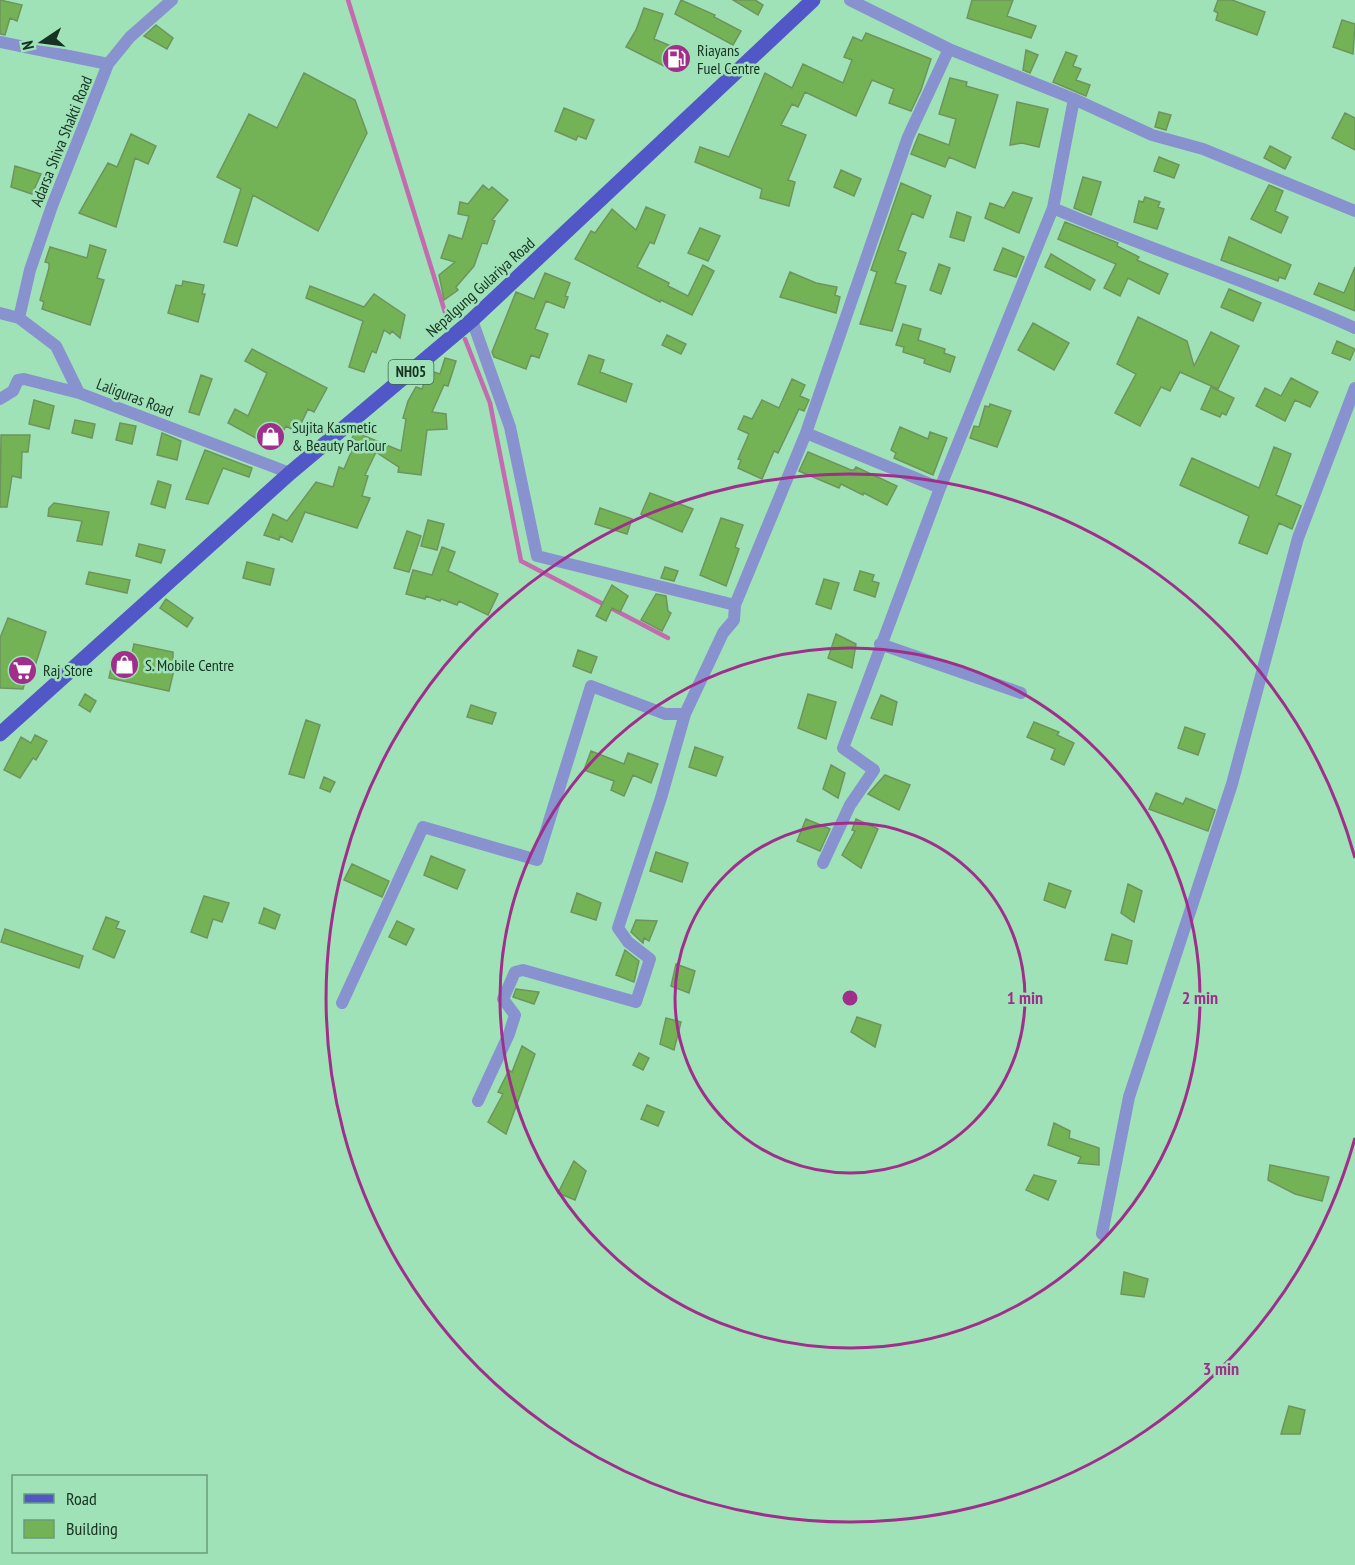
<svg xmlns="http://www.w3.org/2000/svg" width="1355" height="1565" viewBox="0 0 1355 1565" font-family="'PT Sans Narrow',sans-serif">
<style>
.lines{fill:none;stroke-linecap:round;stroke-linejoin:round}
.stream{stroke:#c46bb0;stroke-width:4.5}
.building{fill:#74b355;stroke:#6e945d;stroke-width:1.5}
.minor{stroke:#8892cf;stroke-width:12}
.primary{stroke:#5157c7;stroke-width:15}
.ring{fill:none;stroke:#a02e8b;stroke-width:3}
.labels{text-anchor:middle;stroke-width:5;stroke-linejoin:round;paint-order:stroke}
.shield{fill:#9fe2b8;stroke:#40674f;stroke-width:1.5}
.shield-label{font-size:15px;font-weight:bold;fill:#173222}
.poi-label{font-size:16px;fill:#173222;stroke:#9fe2b8;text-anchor:start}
.street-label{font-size:16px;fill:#173222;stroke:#9fe2b8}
.centre{fill:#a02e8b;stroke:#9fe2b8;stroke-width:3}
.ring-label{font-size:18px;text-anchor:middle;font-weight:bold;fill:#a02e8b;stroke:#9fe2b8;stroke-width:5;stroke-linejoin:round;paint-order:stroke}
</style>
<rect width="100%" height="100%" fill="#9fe2b8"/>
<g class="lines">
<path class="stream" d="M348 0 445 312
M465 339 490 403 521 561 668 638"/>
</g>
<path class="building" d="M0 0 22 5 17 21 10 18 5 35 0 34Z
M681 0 715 15 714 17 741 31 733 45 675 14Z
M733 0H755L763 5 758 15Z
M972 0H1013L1007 16 1036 26 1031 38 967 18Z
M1218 0H1232L1265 12 1257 35 1216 20 1218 13 1214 11Z
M644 8 663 14 654 39 688 53 674 71 626 47 636 30Z
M1342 20 1355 24 1353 54 1333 47Z
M156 25 173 38 167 49 144 36Z
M866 33 931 59 921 90 911 111 889 103 894 89 872 80 856 116 805 92 798 107 792 104 781 125 806 135 788 180 795 182 789 206 760 198 762 189 695 162 700 147 729 157 765 73 792 88 803 64 843 83 852 60 844 57 853 37 862 41Z
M1026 50 1038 55 1030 73 1023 70Z
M1066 52 1077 56 1073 66 1081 69 1076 80 1090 85 1086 96 1053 82Z
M304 73 355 100 367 133 318 231 253 195 237 246 224 242 241 189 217 177 249 114 277 128Z
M950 78 967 82 966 86 998 95 975 168 949 157 945 167 911 154 919 134 949 145 956 119 939 114Z
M1017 102 1048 109 1039 147 1022 143 1010 145Z
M564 108 594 120 586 139 578 136 576 140 555 131Z
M1159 112 1171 115 1166 130 1155 127Z
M1345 113 1355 118V150L1332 138Z
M131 134 156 146 148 164 135 158 116 227 79 213 108 163 117 167Z
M1270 146 1291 157 1285 169 1264 158Z
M1159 157 1179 165 1174 178 1154 171Z
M15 166 41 174 32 194 11 187Z
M841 170 861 179 854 196 834 187Z
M1083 177 1101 182 1091 215 1074 208Z
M901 183 931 196 923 218 912 213 898 250 906 253 895 283 906 286 892 331 860 324 877 272 871 270Z
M483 185 489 190 492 187 508 200 492 220 495 221 487 244 482 243 474 266 456 287 458 290 444 300 439 275 455 262 441 258 449 235 462 239 469 216 458 214 460 202 468 204Z
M1269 185 1283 191 1275 211 1288 217 1281 233 1251 219Z
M1013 192 1032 198 1019 233 985 218 990 203 1004 208Z
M1145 197 1160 202 1158 207 1164 209 1157 229 1134 222 1139 201 1143 202Z
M646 207 665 215 654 244 650 242 637 267 669 283 668 286 688 296 703 265 714 271 692 315 661 300 660 302 575 259 591 231 595 233 612 209 636 230Z
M957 212 971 217 964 241 950 237Z
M1065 222 1118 243 1117 246 1139 257 1137 260 1168 274 1159 294 1128 278 1120 296 1104 288 1116 264 1058 239Z
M700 228 720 236 708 261 688 253Z
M1229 237 1291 265 1285 279 1279 277 1278 281 1221 260Z
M90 245 106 250 97 278 104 280 90 325 42 309 44 302 40 300 49 268V263L45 262 50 247 87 258Z
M1003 248 1024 257 1016 277 994 270Z
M1051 254 1095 280 1090 290 1045 267Z
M939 264 950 268 941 294 930 290Z
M1355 267V311L1314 294 1319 283 1344 293Z
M790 272 816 283 837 287 835 295 840 297 836 313 780 297Z
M545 273 570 283 565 296 568 297 564 308 546 301 535 329 548 334 539 358 531 355 526 369 494 357 492 352 516 292 534 299Z
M183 281 204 285 202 294H205L198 322 168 313 176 285 182 286Z
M310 286 364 307 374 294 405 315 400 338 392 331 390 334 384 330 376 353 372 351 364 372 349 367 363 321 306 298Z
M1229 289 1261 303 1253 321 1221 307Z
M1138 317 1187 341 1194 366 1211 332 1239 346 1218 389 1180 372 1170 391 1161 387 1140 426 1115 413 1136 374 1117 364Z
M1033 323 1069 343 1054 370 1018 350Z
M903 324 921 329 918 340 945 349 944 353 955 357 950 372 924 363 925 359 903 352 904 347 896 345Z
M667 335 686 344 681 354 662 345Z
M1337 341 1355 349 1350 360 1332 353Z
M252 349 327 388 314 412 308 409 297 432 286 426 274 448 228 423 235 409 248 416 267 373 245 361Z
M589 355 604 360 600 372 632 384 626 402 578 384Z
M445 358 456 361 448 386 444 385 432 412 446 414 447 429 427 430 421 475 398 472 399 467 376 452 365 475 368 476 362 496 370 498 357 528 305 512 292 542 280 536 279 540 264 535 273 514 287 521 316 482 333 487 339 467 344 469 355 443H361L352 438 355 432 401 451 406 419 403 418 408 401 416 387 422 389 428 370 440 374Z
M201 375 212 379 199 415 189 412Z
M1291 378 1318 392 1310 407 1295 400 1285 421 1256 406 1265 388 1281 396Z
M792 379 805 385 800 396 809 400 804 411 799 409 778 453 774 451 762 479 738 468 741 460 738 459 749 434 738 429 744 416 752 419 762 400 779 408Z
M1211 387 1234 398 1226 415 1222 413 1220 417 1201 409Z
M34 400 54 406 49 429 29 424Z
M990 404 1011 411 997 447 970 438 974 426 979 427 985 406 989 407Z
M75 420 95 424 92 438 72 433Z
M120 423 136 426 132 444 116 440Z
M900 427 928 439 930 432 947 438 933 475 894 458 896 453 891 450Z
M162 433 181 441 177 460 157 455Z
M1 435H30L28 452H22L21 478 12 476 7 507H0Z
M1274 447 1291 454 1276 495 1301 506 1292 529 1279 523 1267 554 1239 543 1249 516 1180 485 1192 458 1259 488Z
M205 450 252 468 249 477 223 468 208 504 186 499Z
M808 452 851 470H854L856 467 897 486 887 505 864 493 863 495 841 484 839 488 799 471Z
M158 481 171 485 165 508 151 504Z
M650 493 693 509 682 532 641 514Z
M54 503 109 512 102 545 77 541 82 521 48 516 49 508Z
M600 508 632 519 627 534 595 524Z
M721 518 743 525 735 547 739 549 726 586 700 575Z
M428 520 444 524 437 550 421 546Z
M407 531 421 536 409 572 394 568Z
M139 544 165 550 161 563 136 556Z
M442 547 455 552 448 571 498 594 488 615 459 601 457 605 441 599 440 601 426 596 425 599 406 594 413 570 432 575Z
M247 562 274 569 270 585 243 578Z
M665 567 678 571 674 581 661 578Z
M860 571 874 575 872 581 879 583 875 597 854 590Z
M89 572 130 580 127 593 86 584Z
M824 579 839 583 831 609 816 604Z
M612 585 628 596 620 612 612 608 606 621 596 616Z
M656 594 666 596 668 611 671 613 662 631 641 620Z
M166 599 193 618 187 627 160 608Z
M8 618 46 632 35 666 30 665 23 689 0 688V638Z
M836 634 856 644 852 668 828 658Z
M134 644 173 652V674L169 691 109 678 113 658 119 659 120 656 131 658Z
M578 650 597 657 591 673 573 666Z
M85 694 96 701 90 712 79 705Z
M808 694 836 702 826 739 798 728Z
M881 695 897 702 892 725 871 718Z
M471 705 496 713 492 724 467 717Z
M306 720 320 725 304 778 289 774Z
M1034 722 1059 732 1057 735 1074 743 1064 765 1051 759 1055 749 1027 737Z
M1185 727 1205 734 1198 755 1178 748Z
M35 735 47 741 36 760 33 758 20 778 4 770 21 737 31 743Z
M695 747 723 757 716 776 689 767Z
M591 751 624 764 628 753 658 764 651 783 633 775 624 796 611 790 614 781 584 770Z
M831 765 845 773 838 798 823 789Z
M885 775 910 785 899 810 868 794Z
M324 777 335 782 330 792 320 788Z
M1156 793 1183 804 1186 798 1215 810 1208 831 1149 809Z
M806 819 830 829 820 851 797 841Z
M856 819 878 829 861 868 842 855 855 831 852 830Z
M656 852 688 863 682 882 650 871Z
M431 856 465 870 457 889 424 875Z
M352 864 389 881 382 897 344 880Z
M1049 883 1071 891 1065 908 1044 900Z
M1128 884 1142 891 1134 922 1121 913Z
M577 893 601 903 596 920 571 912Z
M204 896 229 903 222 922 213 919 207 938 191 932Z
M264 908 280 915 275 929 259 923Z
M106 917 119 922 116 928 125 931 114 958 93 949Z
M636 920 657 921 649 941 644 938 643 943 631 932Z
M397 921 414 929 406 945 389 937Z
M5 929 83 956 79 968 1 942Z
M1112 934 1132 941 1127 964 1105 960Z
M625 950 639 961 634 982 616 975Z
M676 964 695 971 689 993 671 986Z
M516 989 539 992 534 1004 513 997Z
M857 1017 881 1025 875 1047 851 1032Z
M666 1018 681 1022 674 1050 660 1044Z
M522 1046 535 1054 506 1134 488 1122 503 1094 498 1092 509 1070 512 1072Z
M639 1053 649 1058 643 1070 633 1065Z
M647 1105 664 1112 658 1126 641 1119Z
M1054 1123 1070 1131 1069 1138 1099 1148V1165L1078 1163 1081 1157 1048 1145Z
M574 1161 586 1171 575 1200 558 1193Z
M1270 1165 1329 1177 1322 1201 1295 1194 1268 1180Z
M1034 1175 1056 1181 1048 1200 1026 1190Z
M1124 1272 1148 1279 1144 1297 1121 1294Z
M1289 1406 1305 1410 1300 1434H1281Z"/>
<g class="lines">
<path class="minor" d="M850 0 949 49 1074 99 1152 135 1203 149 1355 211
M0 42 108 64
M1053 208C1152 251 1256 283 1355 328
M0 313 19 318 56 346 79 393 290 473
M19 318 30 270 52 206 108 64 130 37 172 0
M472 320 510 427 537 556 735 605 806 433 940 488 1053 208 1074 99
M0 399 13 391 18 380 24 379 79 393
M806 433 908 137 949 49
M880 644 1021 693
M823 863 850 805 874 770 843 748 940 488
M342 1003 423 827 537 860 591 686 665 714H685
M478 1101 509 1034 515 1015 503 999 515 972 523 970 636 1002 650 959 628 942 618 928 661 798 685 714 723 633 734 620 735 605
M1102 1234 1129 1097 1232 784 1298 538 1355 388"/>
<path class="primary" d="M0 734 290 473 472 320 813 0"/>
</g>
<g class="ring">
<circle cx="850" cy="998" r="175"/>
<circle cx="850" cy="998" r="350"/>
<path d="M1355 1138A524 524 0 1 1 1355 858"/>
</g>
<defs>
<symbol id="fuel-disc" viewBox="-11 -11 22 22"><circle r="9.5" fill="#a02e8b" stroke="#9fe2b8"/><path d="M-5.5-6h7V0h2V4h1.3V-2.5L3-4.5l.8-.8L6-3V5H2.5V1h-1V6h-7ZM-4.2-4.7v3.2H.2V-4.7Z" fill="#fff"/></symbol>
<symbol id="shop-disc" viewBox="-11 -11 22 22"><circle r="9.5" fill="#a02e8b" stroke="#9fe2b8"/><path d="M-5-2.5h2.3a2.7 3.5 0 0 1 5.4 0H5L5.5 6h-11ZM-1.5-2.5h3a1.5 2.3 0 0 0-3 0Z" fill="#fff"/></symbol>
<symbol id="supermarket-disc" viewBox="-11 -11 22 22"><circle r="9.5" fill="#a02e8b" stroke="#9fe2b8"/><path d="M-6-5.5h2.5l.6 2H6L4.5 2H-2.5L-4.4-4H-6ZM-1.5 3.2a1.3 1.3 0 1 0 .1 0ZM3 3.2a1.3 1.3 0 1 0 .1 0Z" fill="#fff"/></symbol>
</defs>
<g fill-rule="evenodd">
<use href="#fuel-disc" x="660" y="42" width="33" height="33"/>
<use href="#shop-disc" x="254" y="420" width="33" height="33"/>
<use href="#shop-disc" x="108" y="648" width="33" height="33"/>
<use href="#supermarket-disc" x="6" y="654" width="33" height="33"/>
</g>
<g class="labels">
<rect class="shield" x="388.5" y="360" width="45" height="24" rx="4.5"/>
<g class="shield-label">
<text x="411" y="377">NH05</text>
</g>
<g class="poi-label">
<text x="697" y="56">Riayans<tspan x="697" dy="18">Fuel Centre</tspan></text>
<text x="292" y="433">Sujita Kasmetic<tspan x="292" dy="18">&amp; Beauty Parlour</tspan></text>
<text x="145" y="671">S. Mobile Centre</text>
<text x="43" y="676">Raj Store</text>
</g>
<g class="street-label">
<text transform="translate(61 141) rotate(-68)" y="6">Adarsa Shiva Shakti Road</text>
<text transform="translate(480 287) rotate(-42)" y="6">Nepalgung Gulariya Road</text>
<text transform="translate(135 397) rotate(21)" y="6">Laliguras Road</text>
</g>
</g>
<circle cx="850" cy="998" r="9" class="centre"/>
<g class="ring-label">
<text x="1025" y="1004">1 min</text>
<text x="1200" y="1004">2 min</text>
<text x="1221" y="1375">3 min</text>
</g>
<rect x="12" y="1475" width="195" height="78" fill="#9fe2b8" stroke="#699c7c" stroke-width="1.5"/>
<rect x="24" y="1494" width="30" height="9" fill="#5157c7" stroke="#699c7c" stroke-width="1.5"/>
<text x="66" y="1505" font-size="18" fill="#173222">Road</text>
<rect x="24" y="1520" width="30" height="18" fill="#74b355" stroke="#699c7c" stroke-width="1.5"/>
<text x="66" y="1535" font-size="18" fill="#173222">Building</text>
<g transform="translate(42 42) rotate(257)" stroke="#9fe2b8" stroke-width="4.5" paint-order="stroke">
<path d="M0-4.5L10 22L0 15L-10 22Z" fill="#173222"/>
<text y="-9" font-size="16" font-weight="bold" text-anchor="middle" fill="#173222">N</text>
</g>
</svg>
